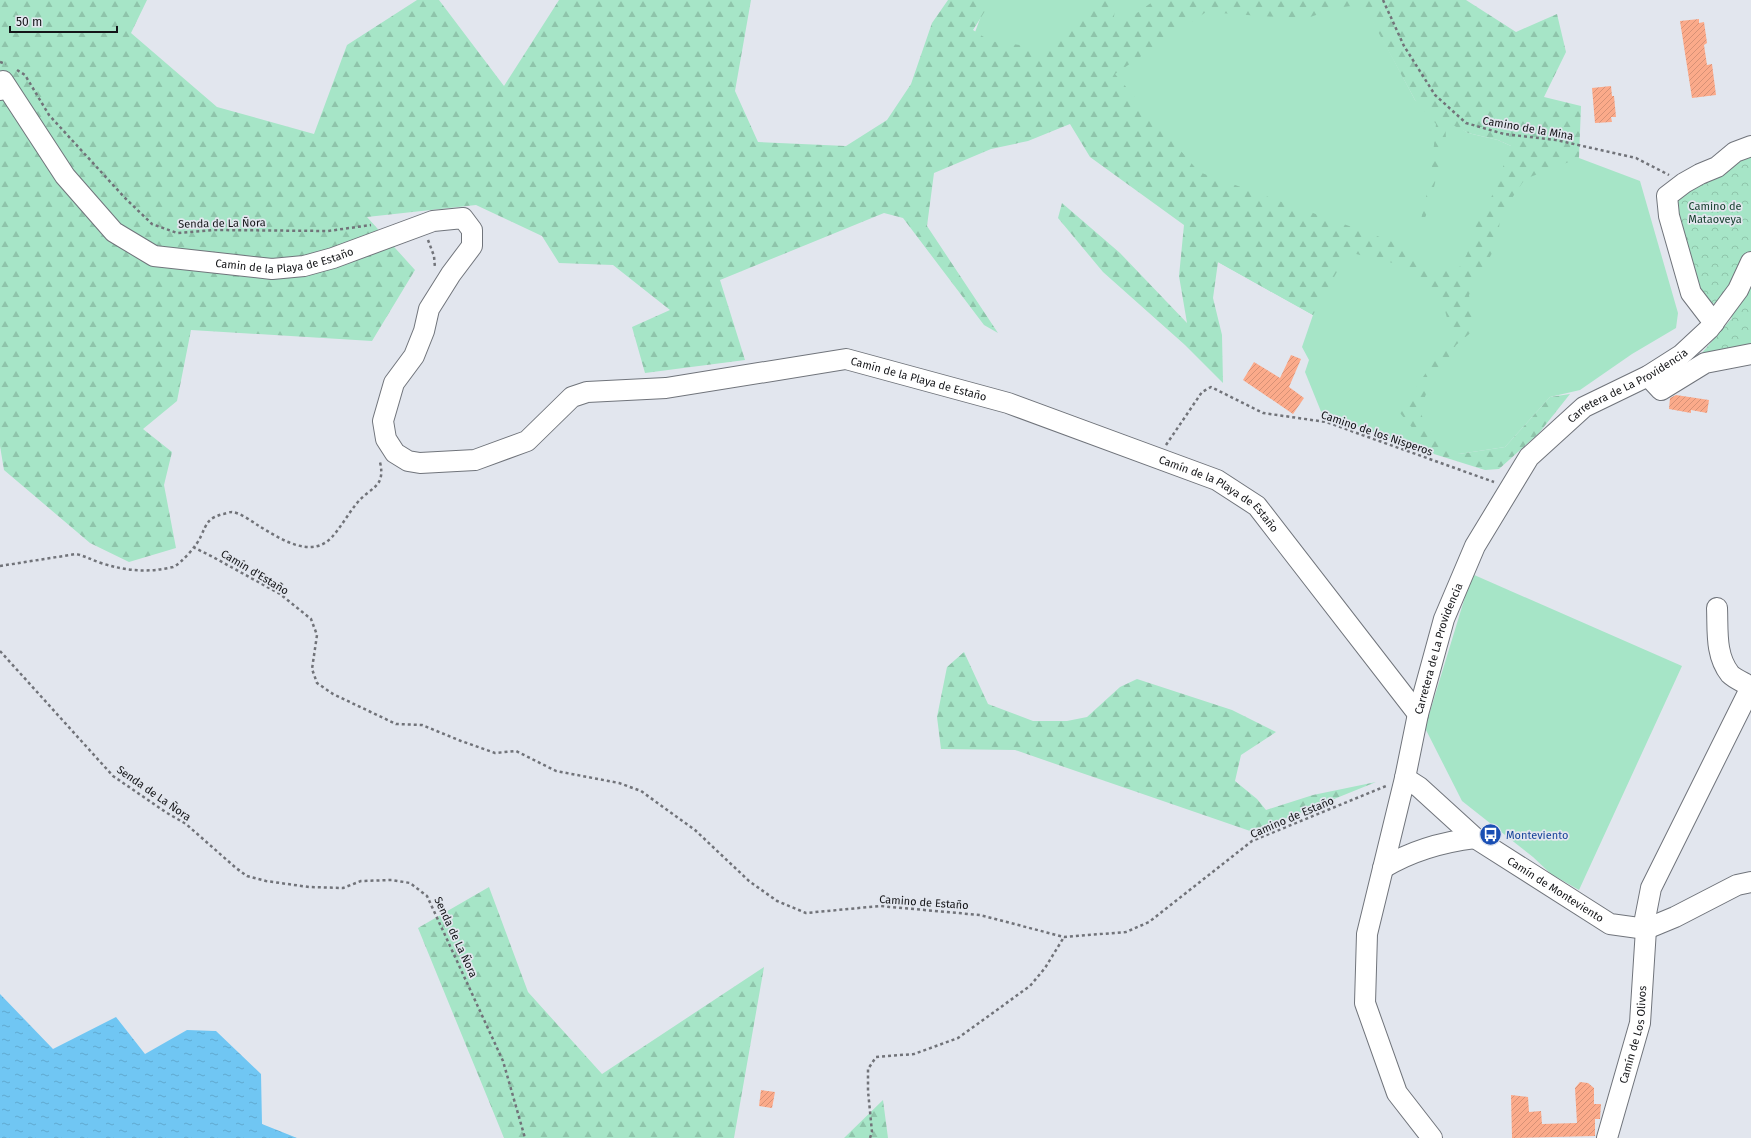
<svg xmlns="http://www.w3.org/2000/svg" width="1751" height="1138" viewBox="0 0 1751 1138" font-family="'Fira Sans',sans-serif">
<style>
.grass{fill:#a6e5c7}
.forest{fill:url(#forest-firs);fill-rule:evenodd}
.park{fill:url(#park-crowns)}
.water{fill:url(#water-ripples)}
.building{fill:url(#building-hatch)}
.lines{fill:none;stroke-linecap:round;stroke-linejoin:round}
.minor-casing{stroke:#70747b;stroke-width:22}
.path{stroke:#717379;stroke-width:2.5;stroke-dasharray:3 3;stroke-linecap:butt}
.minor{stroke:#fff;stroke-width:20}
.labels{text-anchor:middle;stroke-width:3.5;stroke-linejoin:round;paint-order:stroke}
.street-label{font-size:11px;fill:#141518;stroke:#e2e6ee}
.park-label{font-size:11px;fill:#123b2a;stroke:#e2e6ee}
.transit-label{font-size:11px;fill:#164399;stroke:#e2e6ee;text-anchor:start}
</style>
<defs>
<pattern id="forest-firs" width="22" height="20" patternUnits="userSpaceOnUse"><rect width="22" height="20" fill="#a6e5c7"/><path d="M5 1l3.5 6h-7zM16 11l3.5 6h-7z" fill="#8ec4aa"/></pattern>
<pattern id="park-crowns" width="20" height="18" patternUnits="userSpaceOnUse"><rect width="20" height="18" fill="#a6e5c7"/><path d="M2 6a3 3 0 1 1 6 0M12 15a3 3 0 1 1 6 0" fill="none" stroke="#8ec4aa"/></pattern>
<pattern id="water-ripples" width="26" height="14" patternUnits="userSpaceOnUse"><rect width="26" height="14" fill="#70c6f3"/><path d="M2 4q2-2 4 0t4 0M15 11q2-2 4 0t4 0" fill="none" stroke="#60a9d0"/></pattern>
<pattern id="building-hatch" width="6" height="6" patternUnits="userSpaceOnUse"><rect width="6" height="6" fill="#fbaa8a"/><path d="M-1 1l2-2M0 6l6-6M5 7l2-2" fill="none" stroke="#d69176"/></pattern>
</defs>
<rect width="100%" height="100%" fill="#e2e6ee"/>
<path class="grass" d="M987 0H1362L1415 100 1468 133 1498 140 1511 146 1562 149 1579 158 1640 181 1678 313 1676 328 1632 354 1580 390 1550 397 1505 447 1459 454 1418 448 1322 414 1305 372 1309 360 1302 347 1313 315 1218 262 1090 70 965 59Z
M1472 574 1682 666 1579 890 1551 874 1533 857 1462 801 1425 728Z"/>
<path class="forest" d="M0 0H147L131 33 217 107 314 134 347 45 417 0H439L504 86 559 0H751L735 91 758 142 846 146 887 120 911 84 932 23 948 0H992L973 30 990 41 1041 48 1075 27 1096 0H1116L1113 25 1130 18 1155 0H1466L1516 32 1557 14 1566 52 1544 97 1581 106 1579 158 1525 179 1510 201 1501 211 1497 244 1469 295 1474 330 1456 345 1446 363 1432 378 1420 410 1425 425 1459 454 1505 447 1550 397 1570 394 1539 433 1499 469 1485 470 1434 454 1400 413 1423 377 1452 336 1444 307 1397 264 1348 252 1313 315 1218 262 1213 298 1222 335 1223 383 1185 345 1103 272 1058 218 1062 203 1120 253 1187 323 1179 276 1184 225 1090 157 1070 124 1028 141 991 149 934 173 927 226 998 333 984 325 903 218 884 213 720 280 745 360 645 373 632 327 670 310 613 265 559 263 542 236 476 205 367 217 415 270 372 341 191 330 177 401 143 429 172 452 164 485 176 548 129 562 90 543 4 470 0 446ZM1362 2 1415 100 1436 124 1431 175 1418 233 1428 211 1446 139 1445 121 1468 133 1498 140 1511 146 1491 198 1476 224 1467 254 1456 273 1430 267 1414 254 1399 244 1199 172 1115 74 1206 12 1305 19 1335 8 1352 6Z
M964 652 988 704 1033 721H1067L1087 717 1120 687 1137 679 1232 710 1276 732 1241 755 1235 781 1257 799 1266 810 1313 795 1376 782 1253 832 1015 750 941 749 937 717 947 667Z
M489 887 528 992 602 1074 764 967 734 1138H504L418 928Z
M883 1100 888 1138H844Z"/>
<path class="park" d="M1751 155V349L1695 361 1732 318 1695 289 1675 201 1694 182Z"/>
<path class="water" d="M0 994 53 1049 116 1017 145 1054 187 1030 216 1031 261 1074 262 1124 297 1138H0Z"/>
<path class="building" d="M1699 19V23L1704 22 1707 43 1704 45 1707 65 1712 64 1716 95 1692 98 1680 21Z
M1611 86 1612 96H1614L1616 117H1611L1612 122 1595 123 1592 88Z
M1291 355 1301 359 1289 387 1304 398 1293 414 1243 380 1254 362 1280 378Z
M1676 395 1709 400 1707 413 1691 410V413L1669 409 1670 398Z
M1580 1082 1588 1083 1594 1088V1104H1601L1600 1119H1595V1136L1512 1138 1511 1095 1528 1097 1529 1112 1541 1111 1542 1124 1577 1123 1575 1088Z
M761 1090 775 1092 772 1108 759 1106Z"/>
<g class="lines">
<defs>
<g id="minor">
<path id="s1" d="M0 90 3 81 65 176 114 232 154 256 272 269 304 266 333 258 433 221 463 218 472 230V246L451 274 429 309 424 331 414 356 394 383 383 421 386 439 395 453 408 461 420 463 475 460 527 441 572 397 587 392 666 388 846 359 1008 403 1217 480 1257 506 1418 714"/>
<path d="M1714 323 1691 293 1669 216 1667 196 1684 183 1700 174 1717 167 1735 152 1751 146"/>
<path d="M1648 376 1661 390 1705 363 1751 354"/>
<path d="M1717 608C1718 630 1715 655 1730 674 1735 679 1745 683 1751 687"/>
<path id="s2" d="M1405 778 1419 787 1475 838 1610 924 1646 929 1675 917 1737 885 1751 882"/>
<path d="M1383 868C1411 851 1442 842 1475 838"/>
<path d="M1643 929 1651 888 1751 687"/>
<path id="s3" d="M1432 1138 1397 1093 1365 1003 1367 934 1405 778 1418 714 1444 619 1475 546 1529 457 1584 407 1648 376 1681 355 1709 329 1738 290 1751 262"/>
<path id="s4" d="M1607 1138 1640 1023 1646 929"/>
</g>
</defs>
<use href="#minor" class="minor-casing"/>
<path class="path" d="M1383 0 1404 46 1435 95 1466 123 1504 134 1556 140 1636 158 1669 175
M0 62 6 64
M17 70 25 75 49 115 125 198 152 224 177 233 214 230 328 231 371 225
M428 240 434 256 435 268
M1166 445 1202 392 1211 387 1263 413 1326 422 1494 482
M193 547 213 557 280 594 311 619 317 635 312 669 317 683 333 694 396 724 422 725 461 741 495 753 516 751 556 771 619 783 641 791 695 830 749 881 777 901 806 913 880 906 980 915 1064 937 1126 932 1149 922 1252 841 1386 786
M0 566 76 554C85 556 92 560 101 563 126 571 147 573 173 567 181 564 198 544 201 536 207 523 208 518 223 514 225 514 229 512 232 512 241 513 251 521 259 526 279 538 311 560 332 537 341 527 348 514 357 503 370 487 386 488 380 462
M0 651 113 776 167 813 186 824 236 868 247 876 266 881 309 887 343 888 361 881 392 880 410 883 427 896 503 1061 525 1138
M870 1138 872 1132 868 1091V1069L876 1057 914 1054 958 1038 1030 986 1045 968 1064 937"/>
<use href="#minor" class="minor"/>
</g>
<defs>
<symbol id="bus-disc" viewBox="-11 -11 22 22"><circle r="9.5" fill="#1a4fb4" stroke="#e2e6ee"/><path d="M-5-6H5V4H4V6H2V4H-2V6H-4V4H-5ZM-3.5-4V0h7V-4ZM-3.5 1.2v1.5H-2V1.2ZM2 1.2v1.5H3.5V1.2Z" fill="#fff"/></symbol>
</defs>
<g fill-rule="evenodd">
<use href="#bus-disc" x="1478" y="822" width="25" height="25"/>
</g>
<g class="labels">
<g class="street-label">
<text transform="translate(1528 128) rotate(10)" y="4">Camino de la Mina</text>
<text transform="translate(222 223) rotate(-1)" y="4">Senda de La Ñora</text>
<text dy="4" stroke="none"><textPath href="#s1" startOffset="376">Camin de la Playa de Estaño</textPath></text>
<text dy="4" stroke="none"><textPath href="#s1" startOffset="1380">Camín de la Playa de Estaño</textPath></text>
<text dy="4" stroke="none"><textPath href="#s3" startOffset="852">Carretera de La Providencia</textPath></text>
<text transform="translate(1377 433) rotate(19)" y="4">Camino de los Nisperos</text>
<text dy="4" stroke="none"><textPath href="#s1" startOffset="1704">Camín de la Playa de Estaño</textPath></text>
<text transform="translate(255 572) rotate(31)" y="4">Camín d'Estaño</text>
<text dy="4" stroke="none"><textPath href="#s3" startOffset="516">Carretera de La Providencia</textPath></text>
<text transform="translate(154 793) rotate(35)" y="4">Senda de La Ñora</text>
<text transform="translate(1292 817) rotate(-23)" y="4">Camino de Estaño</text>
<text dy="4" stroke="none"><textPath href="#s2" startOffset="188">Camín de Monteviento</textPath></text>
<text transform="translate(924 902) rotate(4)" y="4">Camino de Estaño</text>
<text transform="translate(456 937) rotate(65)" y="4">Senda de La Ñora</text>
<text dy="4" stroke="none"><textPath href="#s4" startOffset="107">Camín de Los Olivos</textPath></text>
</g>
<g class="park-label">
<text x="1715" y="210">Camino de<tspan x="1715" dy="13">Mataoveya</tspan></text>
</g>
<g class="transit-label">
<text x="1506" y="839">Monteviento</text>
</g>
</g>
<path d="M10 26v6h107v-6" fill="none" stroke="#141518" stroke-width="2"/>
<text x="16" y="26" font-size="12" fill="#141518" stroke="#e2e6ee" stroke-width="3" paint-order="stroke">50 m</text>
</svg>
